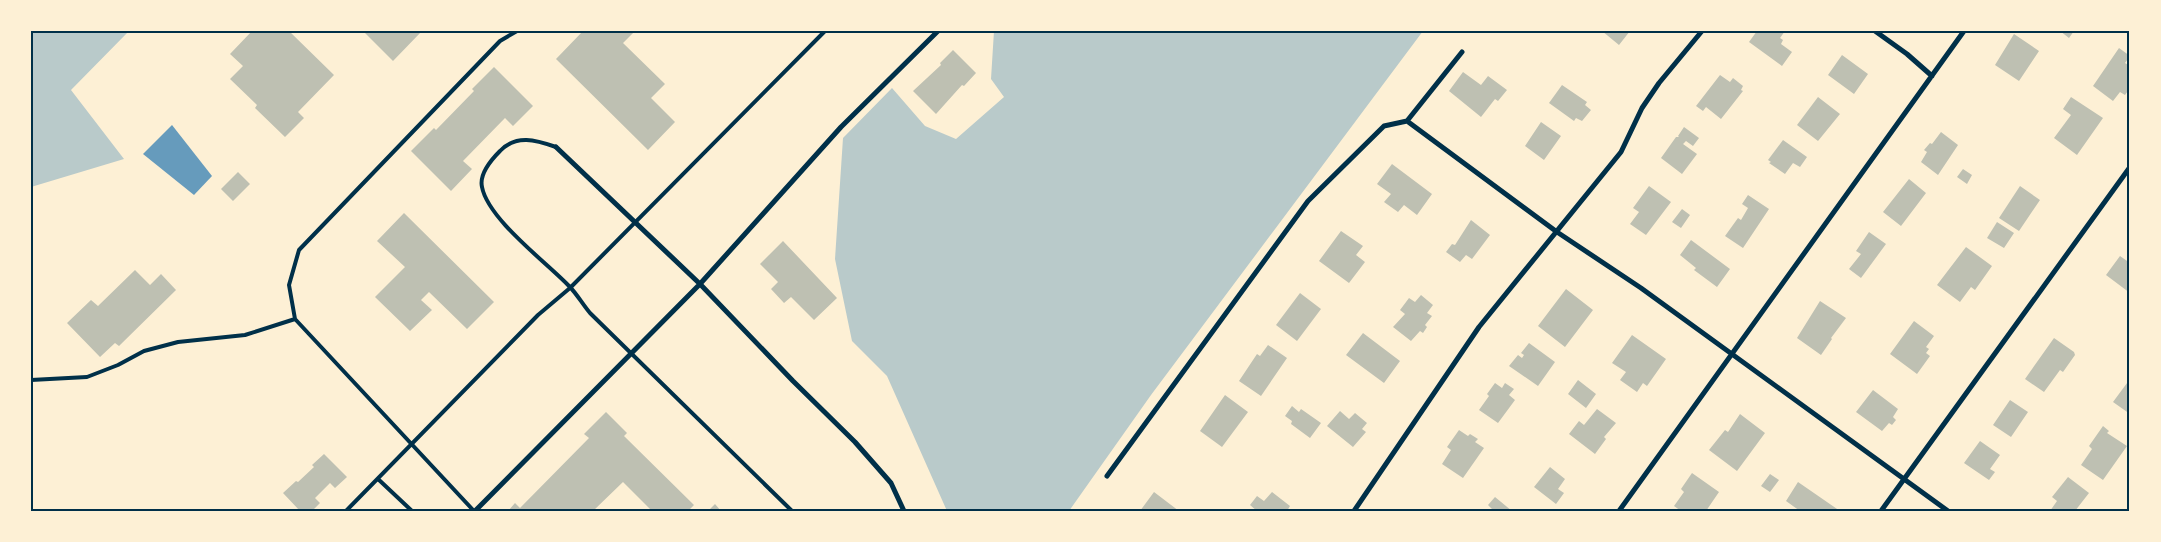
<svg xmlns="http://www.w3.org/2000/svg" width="2161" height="542" viewBox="0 0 2161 542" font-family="Arial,sans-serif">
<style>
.green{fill:#b9caca}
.water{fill:#669bbc}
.building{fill:#bec0b2}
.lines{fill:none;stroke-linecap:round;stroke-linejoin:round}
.service{stroke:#003049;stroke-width:4}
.minor{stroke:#003049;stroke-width:5}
.neatline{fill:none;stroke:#003049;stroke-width:2}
</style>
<rect width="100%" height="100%" fill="#fdf0d5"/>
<path class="green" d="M31 31H129L71 90 124 159 31 187Z
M994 31H1423L1151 395 1069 511H947L887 376 852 341 835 259 843 138 892 88 925 126 956 139 1004 97 991 79Z"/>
<path class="water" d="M172 125 212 176 194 195 143 154Z"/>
<path class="building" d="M252 31H289L334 75 298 112 304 118 285 137 255 108 257 105 230 79 243 66 230 54Z
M363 31H422L393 61Z
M583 31H635L623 43 665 84 651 98 675 122 648 150 556 59Z
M1602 31H1630L1619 45Z
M1757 31H1785L1780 38 1783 40 1781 44 1792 52 1782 66 1749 42Z
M2060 31H2074L2069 38Z
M2014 34 2039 51 2019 81 1995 65Z
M2119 48 2130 56 2125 63 2130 66V88L2125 95 2120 92 2113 101 2093 86Z
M953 50 976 73 964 86 962 85 936 114 913 91 941 65 940 63Z
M1842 55 1868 74 1854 94 1828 75Z
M494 67 533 106 513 126 505 118 463 161 472 169 451 191 411 151 434 128 436 130 474 91 472 89Z
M1463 72 1481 85 1488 76 1507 90 1498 101 1495 99 1481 117 1449 91Z
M1720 75 1730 82 1733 78 1743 86 1741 90 1743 91 1721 119 1706 107 1703 111 1696 106Z
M1562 85 1587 102 1585 105 1591 110 1582 121 1576 118 1574 121 1549 103Z
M1818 97 1840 114 1818 141 1797 125Z
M2071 97 2103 118 2077 155 2054 138 2071 115 2063 109Z
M1541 122 1561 136 1544 160 1525 146Z
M1684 127 1699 138 1693 146 1686 141 1683 144 1697 154 1682 174 1661 158 1676 137H1679L1678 136Z
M1941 132 1958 145 1938 175 1921 162 1927 152 1924 150 1930 143 1932 144Z
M1783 140 1807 157 1800 167 1793 163 1785 174 1769 163 1771 162 1768 160Z
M1392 164 1432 194 1417 215 1404 205 1398 212 1384 202 1391 194 1377 184Z
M1963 169 1972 175 1967 184 1957 177Z
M238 172 250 184 233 201 221 189Z
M1909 179 1926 193 1901 226 1883 212Z
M1649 186 1671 202 1646 235 1630 224 1639 212 1633 208Z
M2020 186 2040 200 2019 231 1999 218Z
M1748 195 1769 209 1743 248 1725 236 1738 218 1741 220 1748 208 1742 204Z
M1682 209 1690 215 1681 228 1672 222Z
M404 213 494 302 467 329 429 292 421 300 432 310 410 331 375 297 405 267 377 241Z
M1471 220 1490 235 1472 259 1466 255 1460 262 1446 252 1452 244 1455 245Z
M1997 222 2014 233 2004 248 1987 238Z
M1341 231 1363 246 1356 255 1365 262 1349 283 1319 261Z
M1869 232 1886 244 1861 278 1849 269 1861 254 1856 251Z
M1691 240 1730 269 1717 287 1694 270 1696 268 1680 255Z
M783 241 837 298 814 320 791 297 784 303 771 289 778 282 760 264Z
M1966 247 1992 266 1975 290 1971 287 1960 302 1937 285Z
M2120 256 2130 263V293L2106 275Z
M135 270 150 285 161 274 176 290 119 346 115 343 100 357 67 323 91 300 98 306Z
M1566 289 1593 310 1565 347 1538 326Z
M1300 293 1321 309 1297 341 1276 325Z
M1421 295 1433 305 1427 313 1432 316 1425 325 1427 327 1423 333 1420 331 1411 341 1393 327 1405 314 1400 310 1409 298 1415 302Z
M1820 301 1846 318 1831 338 1832 339 1821 355 1797 338Z
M1914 321 1934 336 1926 347 1929 349 1926 353 1930 356 1917 374 1890 354Z
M1363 333 1400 361 1384 383 1346 355Z
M1632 335 1666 359 1647 386 1643 383 1637 392 1620 380 1626 372 1612 363Z
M2054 338 2074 352 2075 355 2063 372 2060 370 2044 392 2025 379Z
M1529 343 1555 362 1538 386 1509 366 1518 355 1522 358 1524 355 1521 353Z
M1268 345 1287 358 1261 396 1239 381 1257 354 1260 356Z
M2130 379V414L2113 402Z
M1578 380 1596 394 1586 408 1568 394Z
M1495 383 1502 388 1505 383 1514 389 1509 395 1515 400 1498 423 1479 410 1489 396 1487 394Z
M1873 390 1898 409 1893 417 1896 420 1892 425 1889 423 1882 431 1856 412Z
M1225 395 1248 412 1222 447 1200 431Z
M2010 400 2028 412 2011 437 1993 425Z
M1292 406 1299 412 1301 409 1321 423 1310 438 1291 424 1292 421 1285 416Z
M1597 409 1616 423 1604 437 1606 439 1595 454 1569 434 1579 421 1584 425Z
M1340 411 1349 419 1355 413 1367 423 1362 429 1366 432 1353 447 1327 426Z
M606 412 627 433 624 436 694 505 688 511H652L623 482 593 511H508L515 503 520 508 589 438 584 434Z
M1740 414 1765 433 1737 471 1709 450 1725 430 1728 432Z
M2103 426 2109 431 2107 433 2127 446 2103 480 2081 465 2092 449 2089 446Z
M1459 430 1468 436 1470 434 1478 439 1475 442 1484 448 1463 478 1442 464 1451 450 1447 447Z
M1980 441 2000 455 1990 469 1995 472 1989 480 1964 463Z
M324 454 347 477 335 488 330 483 315 498 320 503 312 511H300L283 493 296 481 298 482 314 467 312 465Z
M1550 467 1565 479 1558 489 1564 493 1556 504 1534 487Z
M1692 473 1719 492 1706 511H1681L1674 506 1684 492 1681 489Z
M1770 474 1779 480 1770 492 1761 486Z
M2068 477 2089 493 2075 511H2050L2057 501 2052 497Z
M1798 482 1840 511H1800L1786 501Z
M1154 492 1179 511H1140Z
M1272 492 1290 506 1287 511H1257L1250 505 1257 496 1264 501Z
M1495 497 1512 511H1494L1488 505Z
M715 504 721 511H708Z"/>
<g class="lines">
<path class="service" d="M556 147C536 140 516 134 500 151 491 160 479 174 482 187 488 219 546 262 569 286 577 294 583 305 590 313L792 511
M31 380 87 377 118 365 144 351 178 342 245 335 295 319
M378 479 412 511
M346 511 538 315 570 288 825 31
M474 511 295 319 289 285 299 250 500 41 517 31"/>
<path class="minor" d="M1875 31 1907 54 1932 76
M1407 121 1557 232 1641 288 1948 511
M556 147 700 284 793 381 855 442 891 483 904 511
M1107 476 1308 201 1384 126 1407 121 1462 52
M475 511 700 284 841 127 938 31
M1354 511 1479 327 1621 152 1642 108 1659 83 1702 31
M1619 511 1964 31
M1881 511 2130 167"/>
</g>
<rect width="2161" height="542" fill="none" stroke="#fdf0d5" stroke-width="65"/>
<rect x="32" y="32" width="2096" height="478" class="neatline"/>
</svg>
